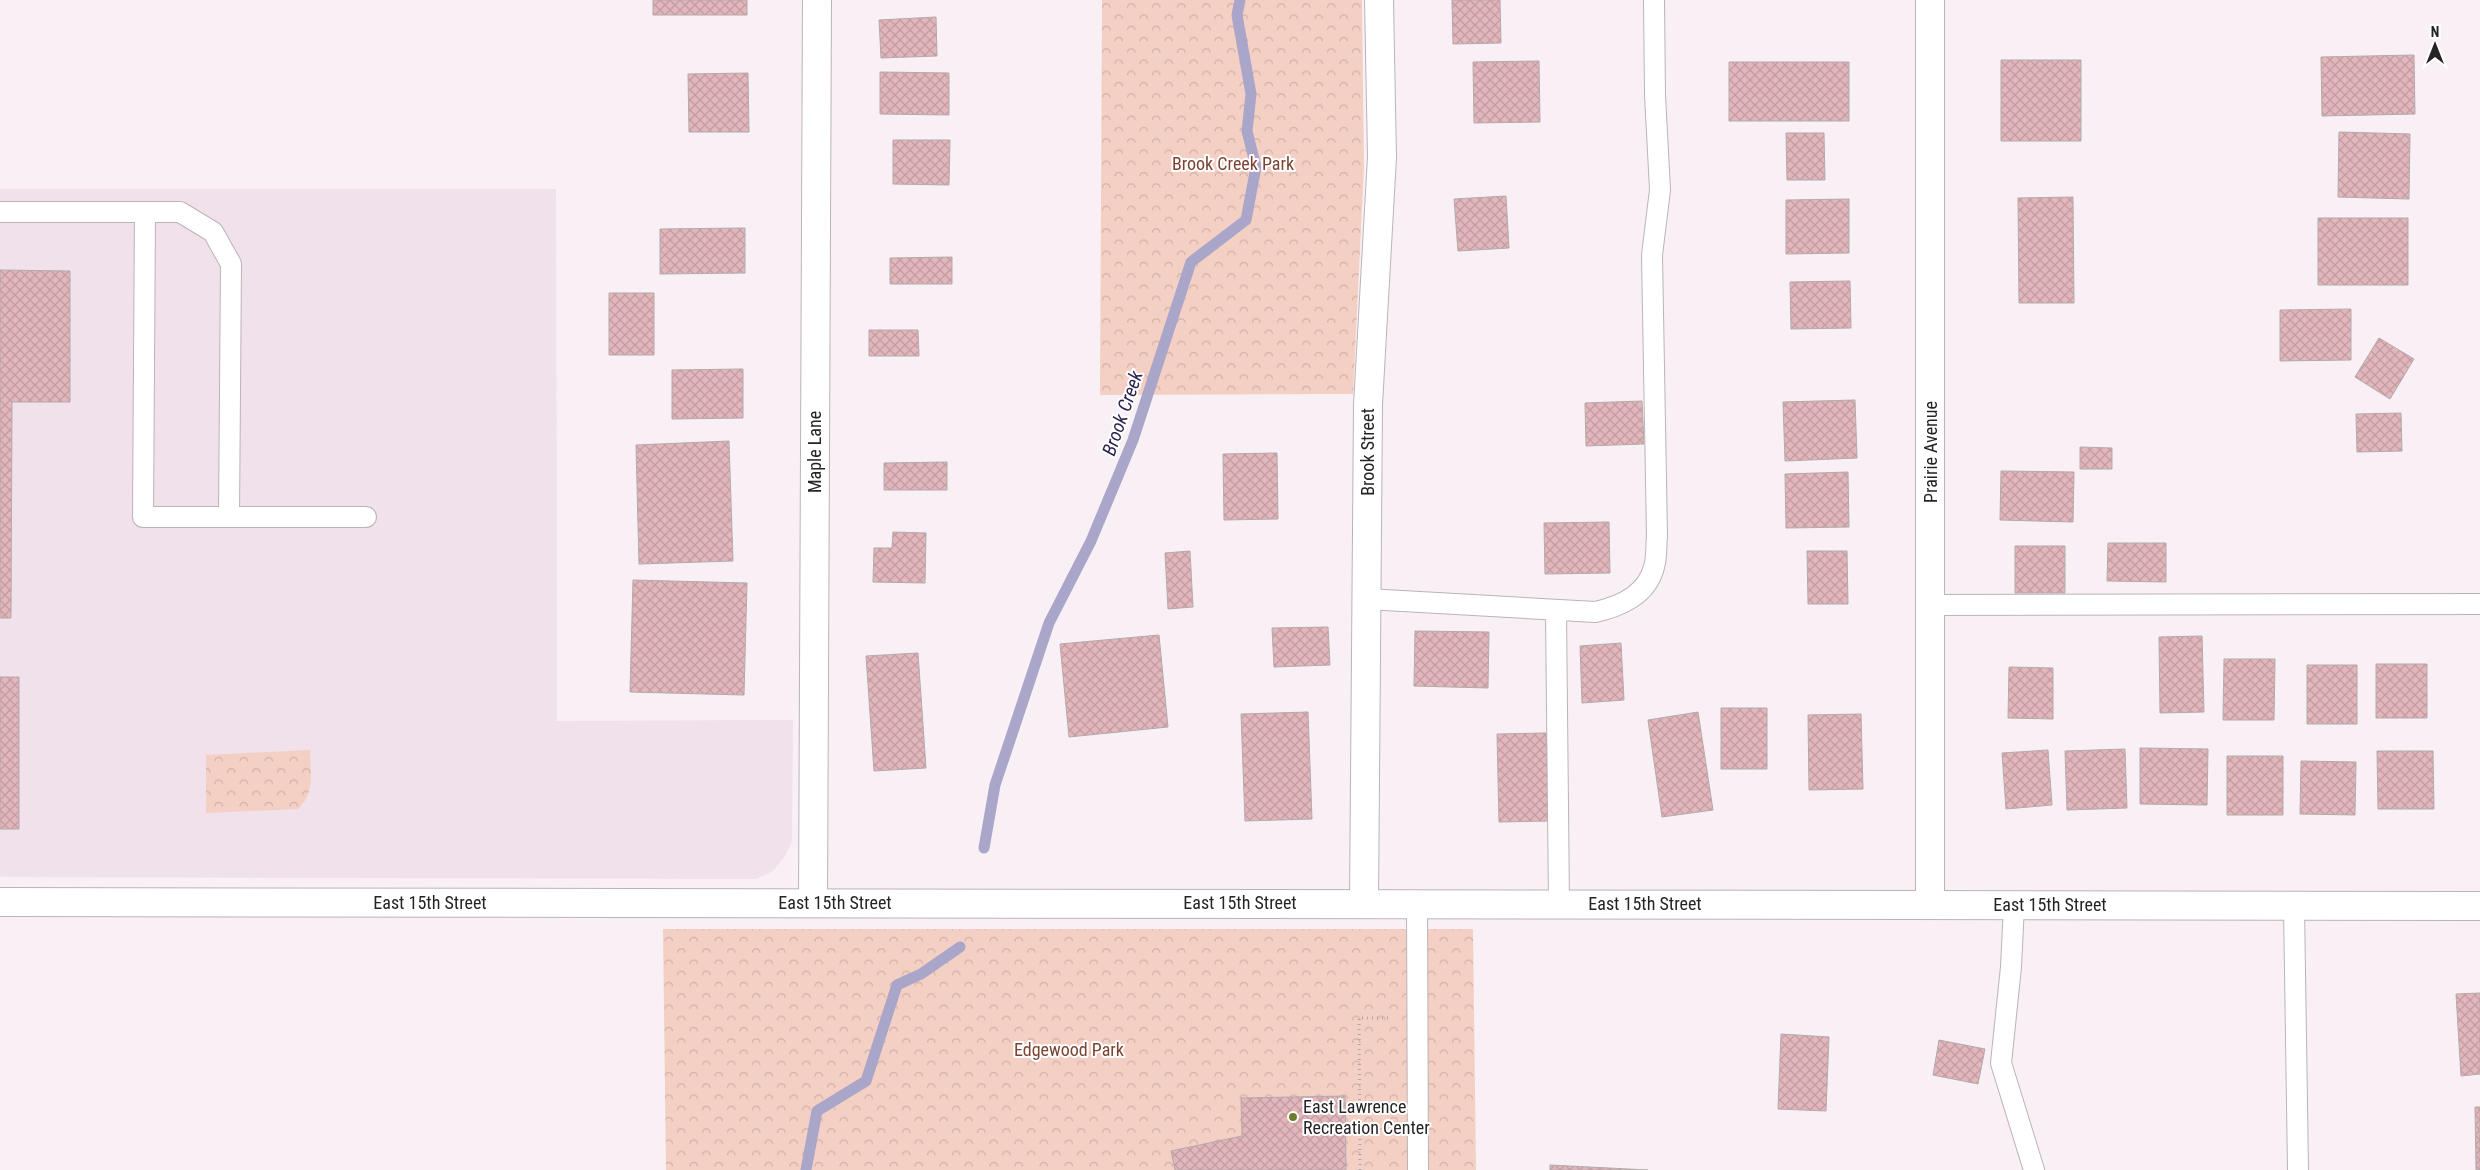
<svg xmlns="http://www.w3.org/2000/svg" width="2480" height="1170" viewBox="0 0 2480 1170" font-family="'Roboto Condensed',sans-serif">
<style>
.built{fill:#f1e1ea}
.park{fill:url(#park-crowns)}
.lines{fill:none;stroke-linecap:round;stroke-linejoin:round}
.stream{stroke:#a9a6ca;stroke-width:11}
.building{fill:url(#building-cross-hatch);stroke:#b3aaab}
.service-casing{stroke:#bbb3b7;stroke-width:22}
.minor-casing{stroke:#bbb3b7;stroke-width:30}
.secondary-casing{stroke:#bbb3b7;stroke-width:30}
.path{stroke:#ada6aa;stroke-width:3;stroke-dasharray:1 4;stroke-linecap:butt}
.service{stroke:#fff;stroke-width:20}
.minor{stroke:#fff;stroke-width:28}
.secondary{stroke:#fff;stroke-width:28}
.poi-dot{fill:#6c7d2c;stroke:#fff;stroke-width:2}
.labels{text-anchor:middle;stroke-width:4;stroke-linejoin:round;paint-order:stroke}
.park-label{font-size:18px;fill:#7a4332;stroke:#fff}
.street-label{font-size:18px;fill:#262324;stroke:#fff}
.poi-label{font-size:18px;fill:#262324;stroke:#fff;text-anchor:start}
.water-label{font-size:19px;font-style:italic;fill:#2b2250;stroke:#fff}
</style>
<defs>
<pattern id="park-crowns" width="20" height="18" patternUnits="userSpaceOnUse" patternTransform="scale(1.25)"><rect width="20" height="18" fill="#f4cfc3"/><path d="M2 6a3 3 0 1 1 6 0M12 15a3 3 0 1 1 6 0" fill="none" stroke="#d1b1a7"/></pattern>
<pattern id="building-cross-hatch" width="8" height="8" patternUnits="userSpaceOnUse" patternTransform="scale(1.25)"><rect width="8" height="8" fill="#e2b6bb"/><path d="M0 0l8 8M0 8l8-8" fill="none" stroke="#c29ca1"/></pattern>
</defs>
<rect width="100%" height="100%" fill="#f8f0f5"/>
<path class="built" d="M0 189H556L557 721 793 720 792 842 785 856 773 871 756 879 0 877Z"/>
<path class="park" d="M1102 0H1362L1364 167 1353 394 1100 395Z
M310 750C310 773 316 792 298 809L206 813V755Z
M663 929H1473L1476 1170H666Z"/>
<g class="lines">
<path class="stream" d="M984 848 995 785 1049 623 1091 541 1133 440 1191 262 1246 220 1256 167 1247 131 1251 94 1237 15 1240 0
M806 1170 817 1111 866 1081 897 985 921 974 960 947"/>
</g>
<path class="building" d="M653 0H747V15H653Z
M1452 0H1500L1501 43 1453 44Z
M936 17 937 56 881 58 879 20Z
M2414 55 2415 114 2322 116 2321 57Z
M2001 60H2081V141H2001Z
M1539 61 1540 122 1474 123 1473 62Z
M1729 62H1849V121H1729Z
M880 72 949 73V115L880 114Z
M748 73 749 132H689L688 74Z
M2339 132 2410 134 2409 199 2338 197Z
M1786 133H1824L1825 180H1787Z
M893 140H950L949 185 893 184Z
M1506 196 1509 248 1458 251 1454 199Z
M2073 197 2074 303H2019L2018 198Z
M1849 199V253L1786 254V200Z
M2318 218H2408V285H2318Z
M745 228V273L660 274V229Z
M952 257V284H890V258Z
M0 270 70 271V402H12L11 618H0Z
M1850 281 1851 328 1791 329 1790 282Z
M609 293H654V355H609Z
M2351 309V360L2280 361V310Z
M869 330H918L919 356H869Z
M2379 338 2414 359 2390 399 2355 377Z
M743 369V418L672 419V370Z
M1855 400 1857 458 1785 461 1783 402Z
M1642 401 1644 444 1586 446 1585 403Z
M2401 413 2402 451 2357 452 2356 414Z
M729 441 733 561 639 564 636 445Z
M2080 447 2112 448V469H2080Z
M1277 453 1278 519 1224 520 1223 454Z
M947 462V490H884V463Z
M2001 471 2074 472 2073 522 2000 520Z
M1848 472 1849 527 1786 528 1785 474Z
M1609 522 1610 573 1545 574 1544 523Z
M893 532 926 533 925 583 873 582 874 548H892Z
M2108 543H2166V582L2107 581Z
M2015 546H2065V593H2015Z
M1190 551 1193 607 1168 609 1165 553Z
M1807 551H1847L1848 604H1808Z
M633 580 747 583 744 695 630 692Z
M1328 627 1330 665 1274 667 1272 628Z
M1415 631 1489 632 1488 688 1414 686Z
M1159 635 1168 727 1069 737 1060 644Z
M2202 636 2204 712 2160 713 2159 637Z
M1621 643 1624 700 1582 703 1580 646Z
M918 653 926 768 874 771 866 656Z
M2224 659H2275L2274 720H2223Z
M2376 664H2427V718H2376Z
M2307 665H2357V724H2307Z
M2009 667 2053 668V719L2008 718Z
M0 677H19V829H0Z
M1721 708H1767V769H1721Z
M1308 712 1312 819 1245 821 1241 714Z
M1698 712 1713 810 1662 817 1648 720Z
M1861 714 1863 789 1809 790 1808 715Z
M1546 733 1549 821 1499 822 1497 734Z
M2140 748 2208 749 2207 805 2140 804Z
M2125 749 2127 808 2067 810 2065 751Z
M2048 750 2052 805 2006 809 2002 753Z
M2377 751H2433L2434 809H2378Z
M2227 756H2283V815H2227Z
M2301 761 2356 762 2355 815 2300 814Z
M2480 993V1074L2461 1076 2456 994Z
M1781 1034 1829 1037 1826 1111 1778 1109Z
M1939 1040 1985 1049 1978 1084 1933 1075Z
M1345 1096 1346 1170H1175L1171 1151 1242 1136 1241 1098Z
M2475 1107H2480V1170H2476Z
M1550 1165 1648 1170H1550Z"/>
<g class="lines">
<defs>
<path id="service" d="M0 212H180L213 232 231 264 229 517
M145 212 143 517H366
M1367 599 1595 612C1619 607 1647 595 1654 567 1657 558 1656 546 1657 536L1652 255 1660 190 1655 95 1654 0
M1931 605 2480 604
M1556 611 1559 904
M1417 904 1418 1170
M2014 905 2011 967 2001 1063 2034 1170
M2294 906 2298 1170"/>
<path id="minor" d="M813 903 817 0
M1364 904 1368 405 1382 157 1379 0
M1930 904V0"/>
<path id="secondary" d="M0 902 2480 906"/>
</defs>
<use href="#service" class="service-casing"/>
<use href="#minor" class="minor-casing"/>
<use href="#secondary" class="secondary-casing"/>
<path class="path" d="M1360 1170 1359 1018H1388"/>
<use href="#service" class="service"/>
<use href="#minor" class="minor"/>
<use href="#secondary" class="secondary"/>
</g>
<circle class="poi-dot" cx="1293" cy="1117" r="5"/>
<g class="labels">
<g class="park-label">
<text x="1233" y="170">Brook Creek Park</text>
<text x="1069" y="1056">Edgewood Park</text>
</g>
<g class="street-label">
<text transform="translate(815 452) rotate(-90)" y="6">Maple Lane</text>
<text transform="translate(1368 452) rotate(-90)" y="6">Brook Street</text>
<text transform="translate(1931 452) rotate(-90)" y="6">Prairie Avenue</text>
<text x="430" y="909">East 15th Street</text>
<text x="835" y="909">East 15th Street</text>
<text x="1240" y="909">East 15th Street</text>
<text x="1645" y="910">East 15th Street</text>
<text x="2050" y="911">East 15th Street</text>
</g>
<g class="poi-label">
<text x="1303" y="1113">East Lawrence<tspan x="1303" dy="21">Recreation Center</tspan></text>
</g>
<g class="water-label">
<text transform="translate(1122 413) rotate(-71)" y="7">Brook Creek</text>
</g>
</g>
<g transform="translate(2435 45)" stroke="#ffffff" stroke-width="4" paint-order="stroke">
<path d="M0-4L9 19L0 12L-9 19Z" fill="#262324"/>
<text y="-8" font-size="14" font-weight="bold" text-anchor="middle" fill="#262324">N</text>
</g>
</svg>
